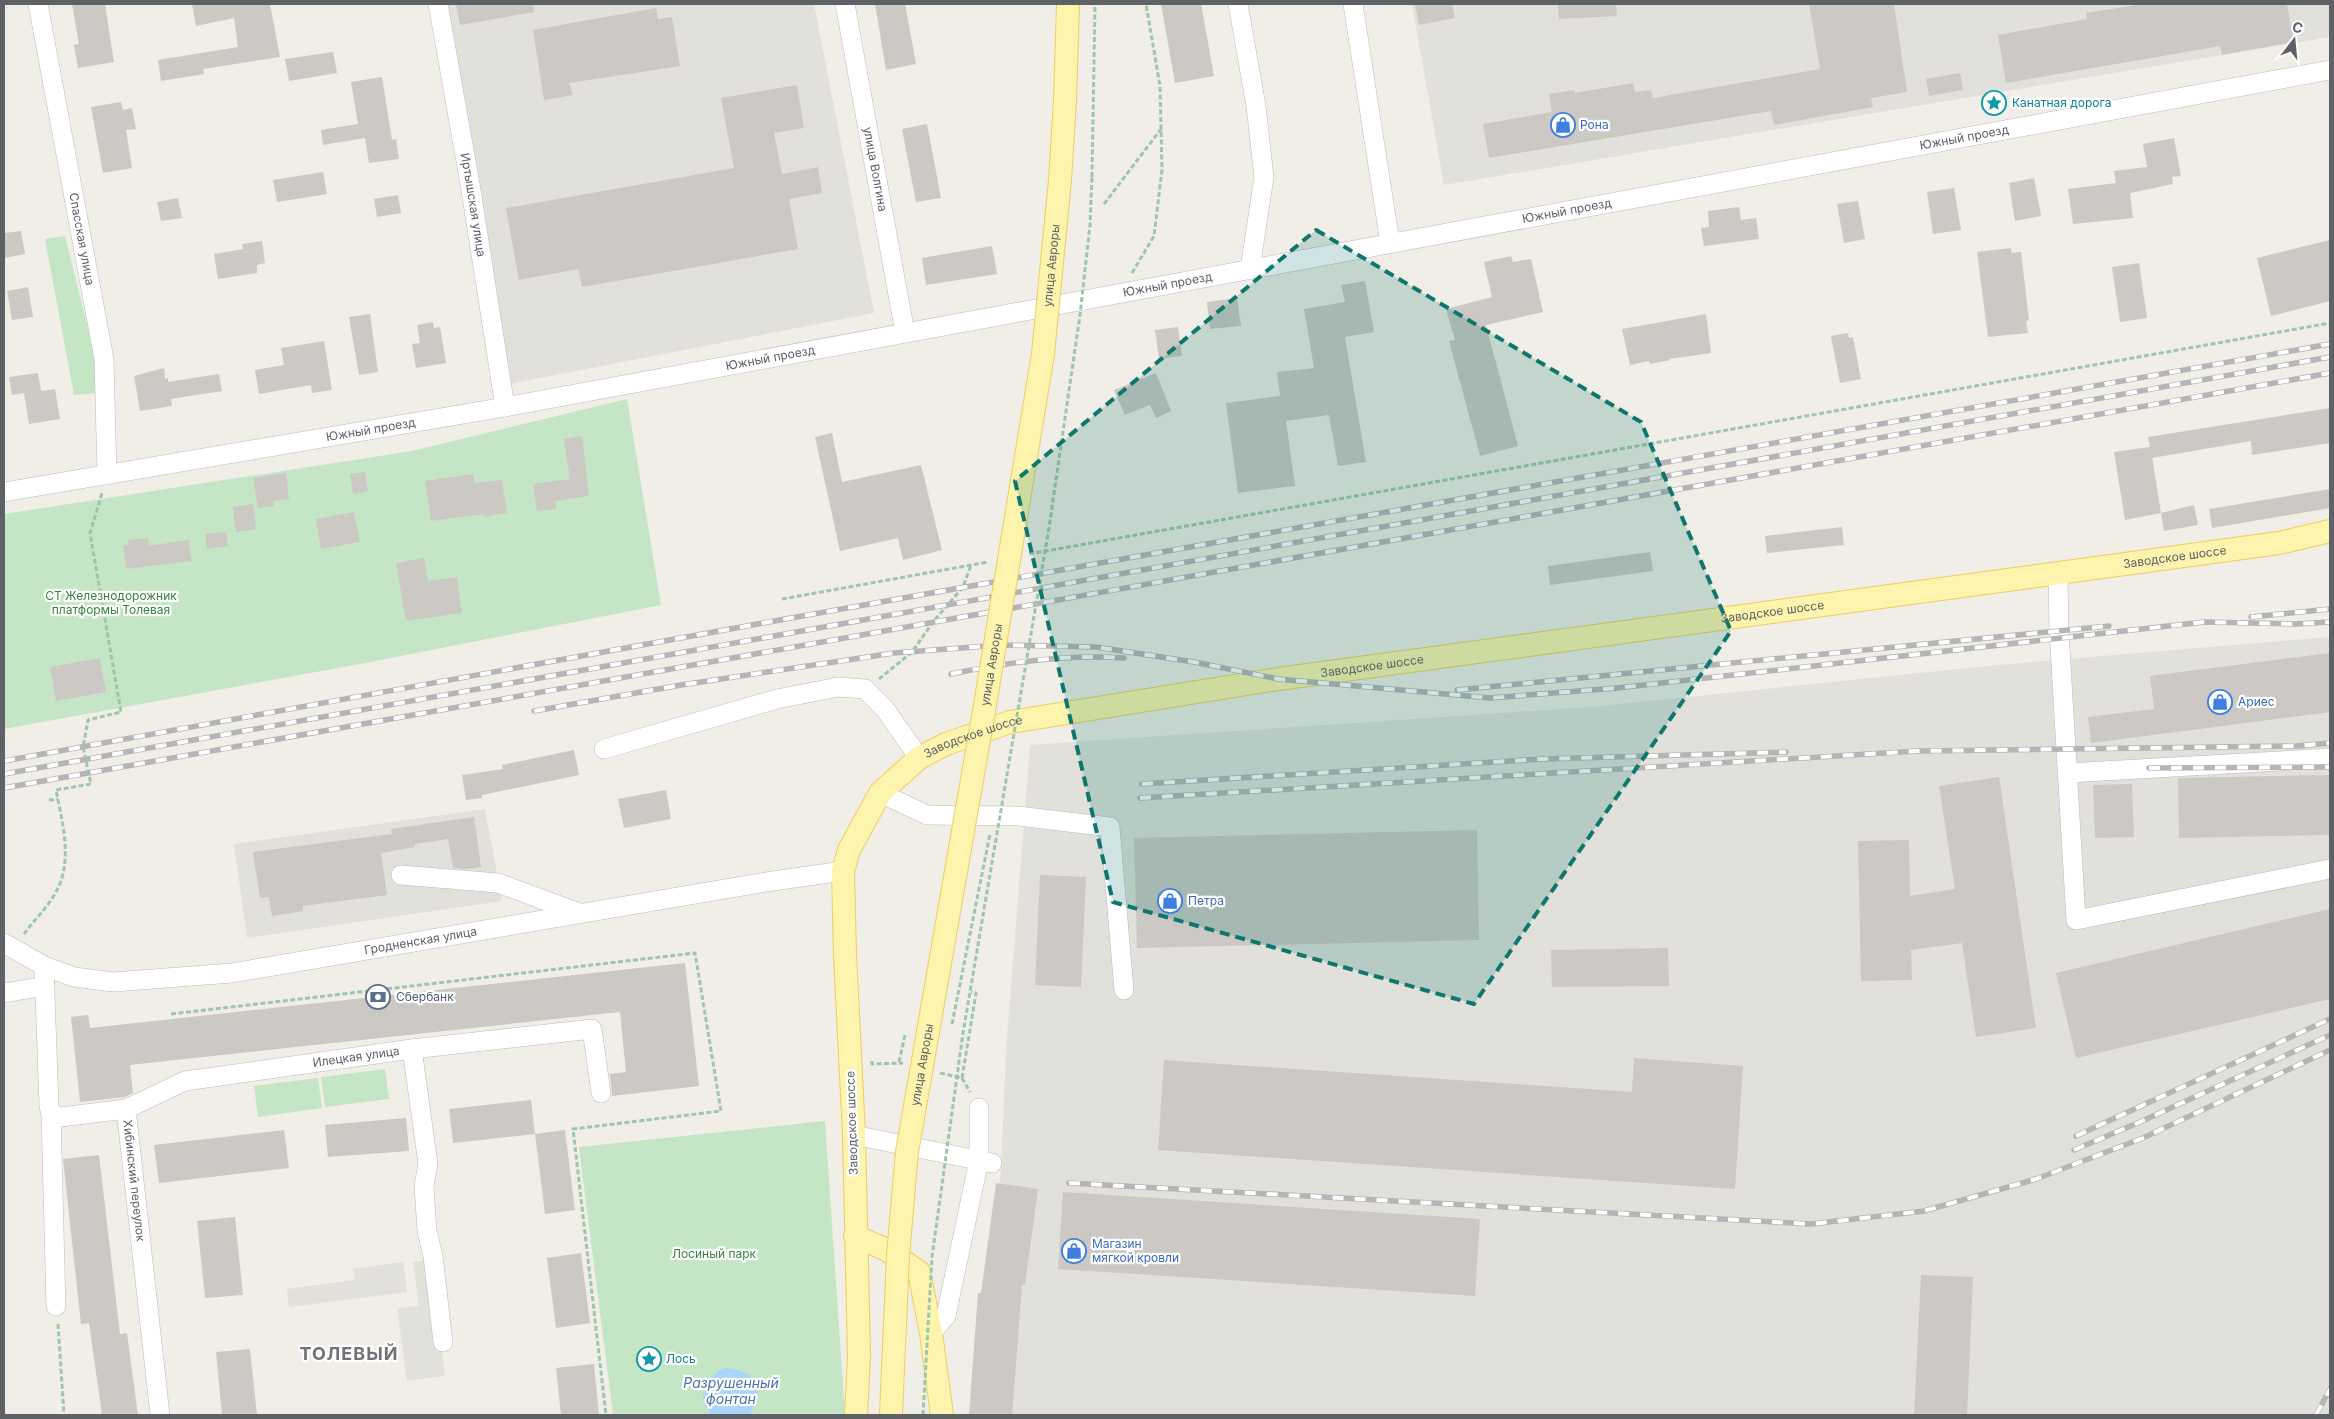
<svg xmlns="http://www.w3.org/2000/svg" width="2334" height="1419" viewBox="0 0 2334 1419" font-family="Inter,sans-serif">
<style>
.industrial{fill:#e2e0db}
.green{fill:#c4e6c5}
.water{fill:#a9d5fd}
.building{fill:#ccc8c4}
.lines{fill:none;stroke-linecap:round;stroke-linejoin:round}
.minor-casing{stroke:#b9bbc0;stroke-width:20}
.major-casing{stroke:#efcd61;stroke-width:24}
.path{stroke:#9dc7ab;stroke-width:3;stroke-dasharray:5 2.5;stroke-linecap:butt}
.minor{stroke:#fff;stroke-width:19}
.major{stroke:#fdf4ae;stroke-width:22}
.rail-casing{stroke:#b5b5b6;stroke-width:5.5}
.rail{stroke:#fff;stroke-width:4;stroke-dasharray:11;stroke-linecap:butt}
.major-bridge-casing{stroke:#efcd61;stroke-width:24;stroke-linecap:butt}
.path-bridge{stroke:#9dc7ab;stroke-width:3;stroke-dasharray:5 2.5;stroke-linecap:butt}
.major-bridge{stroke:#fdf4ae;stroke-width:22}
.marked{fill:#0f766e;fill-opacity:0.2;stroke:#0f766e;stroke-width:4;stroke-dasharray:10 6;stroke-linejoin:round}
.labels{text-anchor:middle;stroke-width:4.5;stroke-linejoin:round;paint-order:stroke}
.culture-label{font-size:12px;fill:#0d838f;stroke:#fff;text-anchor:start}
.shop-label{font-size:12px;fill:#366cbe;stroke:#fff;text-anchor:start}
.street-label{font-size:12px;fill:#5e6166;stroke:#fff}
.park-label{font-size:12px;fill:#37843e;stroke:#fff}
.service-label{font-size:12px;fill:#4e5e75;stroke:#fff;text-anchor:start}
.water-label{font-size:14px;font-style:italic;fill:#4574b0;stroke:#fff}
.district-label{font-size:18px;font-weight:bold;letter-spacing:1px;fill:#6f7378;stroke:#fff}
</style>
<rect width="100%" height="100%" fill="#f0eee6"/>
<path class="industrial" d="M435 4H814L874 313 509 384Z
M1412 4H2330V37L1444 185Z
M2330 637V1415H977L1001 1169 1006 1050 1030 745 1590 707 1997 665Z
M485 809 502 901 247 938 234 844Z
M430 1260 445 1376 407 1381 397 1308 419 1306 413 1262Z
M403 1262 407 1292 289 1307 287 1289 355 1280 353 1269Z"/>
<path class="green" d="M65 236 96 361V393L74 395 45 239Z
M627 399 661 605 360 664 4 729V514L412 451Z
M385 1069 389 1099 325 1107 321 1077Z
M318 1078 322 1108 258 1117 254 1086Z
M825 1121 845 1415H613L579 1147Z"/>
<path class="water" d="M724 1368C753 1368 769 1390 749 1415H712C695 1396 704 1379 724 1368Z"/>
<path class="building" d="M72 4H105L114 62 78 68 74 45 79 44Z
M192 4H270L280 57 203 69 204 74 161 81 158 60 238 47 234 18 196 26Z
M456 4H533L534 12 460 25Z
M875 4H905L916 64 886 70Z
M1161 4H1201L1214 76 1175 83Z
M1415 4H1452L1455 18 1419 25Z
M1558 4H1616L1617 16 1559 19Z
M1809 4H1894L1907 92 1871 98 1873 107 1774 125 1771 111 1489 158 1483 124 1552 112 1549 94 1574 90 1575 93 1633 83 1635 92 1651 90 1653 98 1820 69Z
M2143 4H2287L2294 42 2222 55 2220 46 2006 83 1998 35 2087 19 2086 13Z
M656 8 658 19 672 17 680 66 569 83 573 95 544 100 533 30Z
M333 52 337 73 289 81 285 59Z
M1960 73 1963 90 1929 96 1926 79Z
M382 77 392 140 396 139 399 159 369 163 365 138 323 145 321 130 358 124 351 82Z
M797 85 804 128 774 133 782 174 818 167 822 193 789 199 798 249 582 287 578 269 519 280 506 208 734 168 721 98Z
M121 102 123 110 132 108 136 129 126 130 132 168 103 173 91 107Z
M927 124 941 198 916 202 902 129Z
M2174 138 2181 176 2172 177 2173 184 2130 193 2133 218 2073 224 2068 189 2116 183 2114 171 2147 167 2143 144Z
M323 172 327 194 277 202 273 180Z
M2034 178 2041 216 2015 221 2009 183Z
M1954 188 1961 230 1933 234 1927 192Z
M398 195 401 213 377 217 374 199Z
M178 198 182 218 161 221 157 202Z
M1858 201 1865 239 1844 243 1837 204Z
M1739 207 1741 220 1756 218 1759 239 1704 246 1701 228 1709 227 1708 211Z
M21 231 25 254 4 258V233Z
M2330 240V301L2271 316 2257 258Z
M262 241 265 263 257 265V273L218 279 214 254 243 249 242 244Z
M992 246 997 274 926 285 922 258Z
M2011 248 2012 253 2021 252 2029 320 2026 321 2028 333 1988 337 1977 252Z
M1511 256 1513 262 1531 259 1543 312 1486 325 1518 446 1480 456 1449 341 1455 340 1446 309 1492 297 1484 262Z
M2139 263 2147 318 2120 322 2112 267Z
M1365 281 1374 332 1345 337 1366 462 1338 466 1329 415 1286 421 1295 486 1238 493 1226 403 1280 396 1277 372 1314 368 1304 309 1345 302 1341 285Z
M28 287 33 317 12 320 7 291Z
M1237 298 1241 326 1210 329 1207 302Z
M370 314 378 372 359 375 349 317Z
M1706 314 1711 353 1669 359 1670 360 1650 364 1649 361 1630 365 1622 329Z
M433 322 434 328 440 327 446 363 416 368 412 344 420 343 417 325Z
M1178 327 1182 356 1159 359 1155 330Z
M1848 333 1849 338 1853 337 1861 379 1840 383 1831 336Z
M324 341 332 390 312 393 311 385 259 394 255 370 284 365 281 348Z
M164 368 165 379 168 378V382L219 374 222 391 171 399 172 406 140 411 134 376Z
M38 373 41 391 55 389 60 419 29 424 24 393 12 395 9 377Z
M1156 373 1171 411 1156 418 1150 405 1125 415 1114 390Z
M2330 408V443L2252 455 2251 441 2152 458 2151 450 2161 513 2125 520 2114 452 2150 447 2148 437Z
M832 433 842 482 921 465 942 550 903 560 898 538 840 551 815 437Z
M582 436 589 496 555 501 556 509 537 511 533 484 570 479 564 439Z
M365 472 368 491 353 494 350 474Z
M286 473 289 499 273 501 274 506 258 508 253 478Z
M473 474 474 483 502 480 507 513 484 517V514L431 521 425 481Z
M2330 489V508L2212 528 2209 509Z
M253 504 256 529 236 532 233 507Z
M2194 505 2198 525 2164 531 2161 513Z
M354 512 360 542 321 549 316 519Z
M1842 527 1844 545 1767 553 1765 536Z
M226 532 228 546 207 549 205 534Z
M148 538 149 546 188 540 192 561 126 569 123 546 129 545 128 540Z
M1650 552 1653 571 1550 585 1548 566Z
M424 558 428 581 457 577 462 613 406 621 396 563Z
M2330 653V712L2091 743 2088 717 2154 709 2150 676Z
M100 658 106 692 56 701 50 667Z
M574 750 579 775 482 795V798L466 800 462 775 503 769 502 765Z
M2330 775V835L2179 838 2178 778Z
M1999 777 2036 1028 1976 1037 1962 943 1911 950 1912 980 1861 981 1858 841 1909 840 1910 896 1955 889 1939 786Z
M2132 784 2134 837 2095 838 2093 785Z
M666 790 671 819 624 828 618 799Z
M474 817 481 867 467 869 453 868 448 839 415 844V847L381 853 387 895 303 906V911L272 916 269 897 260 898 253 852 392 834 391 829Z
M1477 830 1479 940 1137 948 1134 838Z
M1040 875 1086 877 1081 987 1035 985Z
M2330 909V999L2076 1058 2056 973Z
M1668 948 1669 986 1552 987 1551 950Z
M685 963 699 1086 612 1096 610 1074 626 1072 620 1012 130 1065 133 1093 125 1097 80 1102 71 1017 88 1015 90 1028Z
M1634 1058 1743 1066 1735 1189 1158 1150 1164 1060 1632 1092Z
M531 1100 535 1134 453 1143 449 1109Z
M406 1118 409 1151 328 1157 325 1125Z
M284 1130 289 1168 159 1183 154 1145Z
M565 1130 575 1210 545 1214 535 1134Z
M99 1155 120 1334 127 1333 138 1415H102L89 1323 81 1324 63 1159Z
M996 1183 1038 1189 1025 1285H1022L1012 1415H969L978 1293H981Z
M1063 1192 1480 1219 1475 1296 1058 1269Z
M235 1217 243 1295 205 1298 197 1221Z
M581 1253 590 1323 556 1328 547 1258Z
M1921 1275 1973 1277 1967 1415H1914Z
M250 1349 257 1415H222L216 1352Z
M594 1364 599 1415H561L556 1368Z"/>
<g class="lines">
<defs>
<g id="minor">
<path id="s1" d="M38 4 104 359 107 475"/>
<path id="s2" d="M438 4 470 184 505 407"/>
<path id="s3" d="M845 4 905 333"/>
<path d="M1238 4 1256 106 1264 177 1250 269"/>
<path d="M1353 4 1390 243"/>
<path id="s4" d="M4 492 505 407 2330 70"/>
<path d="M2058 575 2059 630 2076 920 2330 869"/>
<path d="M604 749 777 699 838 687 865 689 885 709 919 758"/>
<path d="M2068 773 2330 758"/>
<path d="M880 793 927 815 1018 816 1110 827 1124 990"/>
<path d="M401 875 498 883 579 913"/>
<path id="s5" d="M4 943 44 966 74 977 113 982 232 973 766 882 843 871"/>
<path d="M44 966 49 1106 51 1114 56 1306"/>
<path d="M4 993 45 986"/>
<path d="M412 1049 428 1164 424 1186 427 1231 433 1256 443 1342"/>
<path id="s6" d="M126 1109 160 1415"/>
<path id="s7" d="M51 1114 61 1117 126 1109 185 1081 412 1049 592 1029 601 1093"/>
<path d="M854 1135 992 1163"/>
<path d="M931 1333 946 1316 979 1160V1108"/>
</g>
<g id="major">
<path d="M1060 180 1065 101 1068 4"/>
<path d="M855 1236 887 1250 919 1272 931 1333 942 1415"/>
<path id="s8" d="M856 1415 859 1355 854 1135 845 955 843 871 849 850 880 793 919 758 946 744 1010 722 1278 679 2279 543 2330 531"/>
</g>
</defs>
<use href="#minor" class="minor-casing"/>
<use href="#major" class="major-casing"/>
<path class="path" d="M1092 177 1095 4
M1104 204 1161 129
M1132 273 1154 236 1162 170 1160 86 1146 4
M1029 554 2330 323
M782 599 988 562
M879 679 912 652 933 622 963 587 971 565
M49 800 58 799
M24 934C34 920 49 906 57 890 73 860 62 821 56 790L91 784 83 747 88 720 121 712 90 533 102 493
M171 1014 695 953 721 1111 573 1129 606 1415
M952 1024 990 834
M872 1061V1064L903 1063
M899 1062 905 1035
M940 1073 962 1078 970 1092
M962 1078 976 993 971 992
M58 1324 64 1415"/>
<use href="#minor" class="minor"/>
<use href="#major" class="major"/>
<defs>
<path id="rail" d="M2251 617 2330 609
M951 674C1008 662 1066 654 1124 658
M1457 690 2109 626
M534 711 681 685 894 653 1000 645 1096 647 1194 662 1278 679 1490 698 1617 688 2204 622 2295 624 2330 622
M4 761 763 623 2330 344
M2149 768 2330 767
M4 774 2330 357
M1142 784 1542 759 1786 752
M4 788 2330 373
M1140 798 1918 751 2296 746 2330 743
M2076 1136 2330 1019
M2074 1150 2140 1122 2330 1035
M1069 1183 1811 1224 1924 1211 2036 1179 2143 1138 2330 1050
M2316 1415 2330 1389"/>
</defs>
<use href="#rail" class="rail-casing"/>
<use href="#rail" class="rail"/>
<defs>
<g id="major-bridge">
<path id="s9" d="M891 1415 898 1255 907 1152 984 711 1043 354 1060 180"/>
</g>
</defs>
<use href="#major-bridge" class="major-bridge-casing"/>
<path class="path-bridge" d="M923 1415 932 1257 963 1033 1049 528 1080 315 1090 225 1092 177"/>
<use href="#major-bridge" class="major-bridge"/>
</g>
<path class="marked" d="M1316 230 1641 422 1731 631 1474 1004 1113 902 1015 481Z"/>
<defs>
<symbol id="sight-ring" viewBox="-11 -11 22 22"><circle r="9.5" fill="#fff" stroke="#0f9aa8" stroke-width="1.5"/><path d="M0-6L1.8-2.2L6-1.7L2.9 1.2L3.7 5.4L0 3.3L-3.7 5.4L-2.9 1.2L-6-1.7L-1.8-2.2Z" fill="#0f9aa8"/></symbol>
<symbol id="shop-ring" viewBox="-11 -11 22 22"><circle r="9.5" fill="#fff" stroke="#3f7fe0" stroke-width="1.5"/><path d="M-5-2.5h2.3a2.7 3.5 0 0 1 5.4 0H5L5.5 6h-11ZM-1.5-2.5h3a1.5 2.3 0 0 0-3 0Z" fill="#3f7fe0"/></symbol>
<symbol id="bank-ring" viewBox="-11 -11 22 22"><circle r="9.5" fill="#fff" stroke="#5c6f8a" stroke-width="1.5"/><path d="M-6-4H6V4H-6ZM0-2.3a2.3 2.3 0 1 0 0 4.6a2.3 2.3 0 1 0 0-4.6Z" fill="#5c6f8a"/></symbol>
</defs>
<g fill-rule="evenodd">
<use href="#sight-ring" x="1980" y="89" width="28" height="28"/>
<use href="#shop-ring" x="1549" y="111" width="28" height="28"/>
<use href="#shop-ring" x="2206" y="688" width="28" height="28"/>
<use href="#shop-ring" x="1156" y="887" width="28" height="28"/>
<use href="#bank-ring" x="364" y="983" width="28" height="28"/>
<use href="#shop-ring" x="1060" y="1237" width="28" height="28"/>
<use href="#sight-ring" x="635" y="1345" width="28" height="28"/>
</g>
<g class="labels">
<g class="culture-label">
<text x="2012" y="107">Канатная дорога</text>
<text x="666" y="1363">Лось</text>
</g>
<g class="shop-label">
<text x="1580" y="129">Рона</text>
<text x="2238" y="706">Ариес</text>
<text x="1188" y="905">Петра</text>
<text x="1092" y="1248">Магазин<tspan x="1092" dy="14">мягкой кровли</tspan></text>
</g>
<g class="street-label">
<text dy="4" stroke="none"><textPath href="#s4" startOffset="1992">Южный проезд</textPath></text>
<text dy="4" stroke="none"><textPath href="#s3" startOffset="168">улица Волгина</textPath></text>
<text dy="4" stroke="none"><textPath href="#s2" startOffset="204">Иртышская улица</textPath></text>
<text dy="4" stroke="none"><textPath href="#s4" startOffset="1588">Южный проезд</textPath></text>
<text dy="4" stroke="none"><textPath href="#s1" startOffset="239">Спасская улица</textPath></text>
<text dy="4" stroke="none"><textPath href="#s9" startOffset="1162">улица Авроры</textPath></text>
<text dy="4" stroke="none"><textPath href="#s4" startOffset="1182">Южный проезд</textPath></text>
<text dy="4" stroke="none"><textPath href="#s4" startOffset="778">Южный проезд</textPath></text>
<text dy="4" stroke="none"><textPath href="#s4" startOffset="372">Южный проезд</textPath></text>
<text dy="4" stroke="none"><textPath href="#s8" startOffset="1958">Заводское шоссе</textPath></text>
<text dy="4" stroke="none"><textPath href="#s8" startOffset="1552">Заводское шоссе</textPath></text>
<text dy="4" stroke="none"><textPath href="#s9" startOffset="758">улица Авроры</textPath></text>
<text dy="4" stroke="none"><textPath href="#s8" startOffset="1148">Заводское шоссе</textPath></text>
<text dy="4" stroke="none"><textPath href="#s8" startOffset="742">Заводское шоссе</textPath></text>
<text dy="4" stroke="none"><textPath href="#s5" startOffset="428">Гродненская улица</textPath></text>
<text dy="4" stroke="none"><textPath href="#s7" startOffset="314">Илецкая улица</textPath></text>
<text dy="4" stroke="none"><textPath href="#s9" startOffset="352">улица Авроры</textPath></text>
<text transform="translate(852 1123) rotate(-92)" y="4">Заводское шоссе</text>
<text dy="4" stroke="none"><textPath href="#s6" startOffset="72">Хибинский переулок</textPath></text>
</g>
<g class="park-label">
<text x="111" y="600">СТ Железнодорожник<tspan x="111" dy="14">платформы Толевая</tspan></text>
<text x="714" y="1258">Лосиный парк</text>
</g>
<g class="service-label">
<text x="396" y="1001">Сбербанк</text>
</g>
<g class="water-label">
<text x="731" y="1388">Разрушенный<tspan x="731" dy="16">фонтан</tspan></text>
</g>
<g class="district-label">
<text x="349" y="1360">ТОЛЕВЫЙ</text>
</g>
</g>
<rect width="2334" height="1419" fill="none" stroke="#5e6166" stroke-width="10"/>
<g transform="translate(2294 40) rotate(16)" stroke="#ffffff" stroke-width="4" paint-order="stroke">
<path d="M0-4L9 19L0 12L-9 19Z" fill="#5e6166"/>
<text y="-8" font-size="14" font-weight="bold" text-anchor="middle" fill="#5e6166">С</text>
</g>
</svg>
